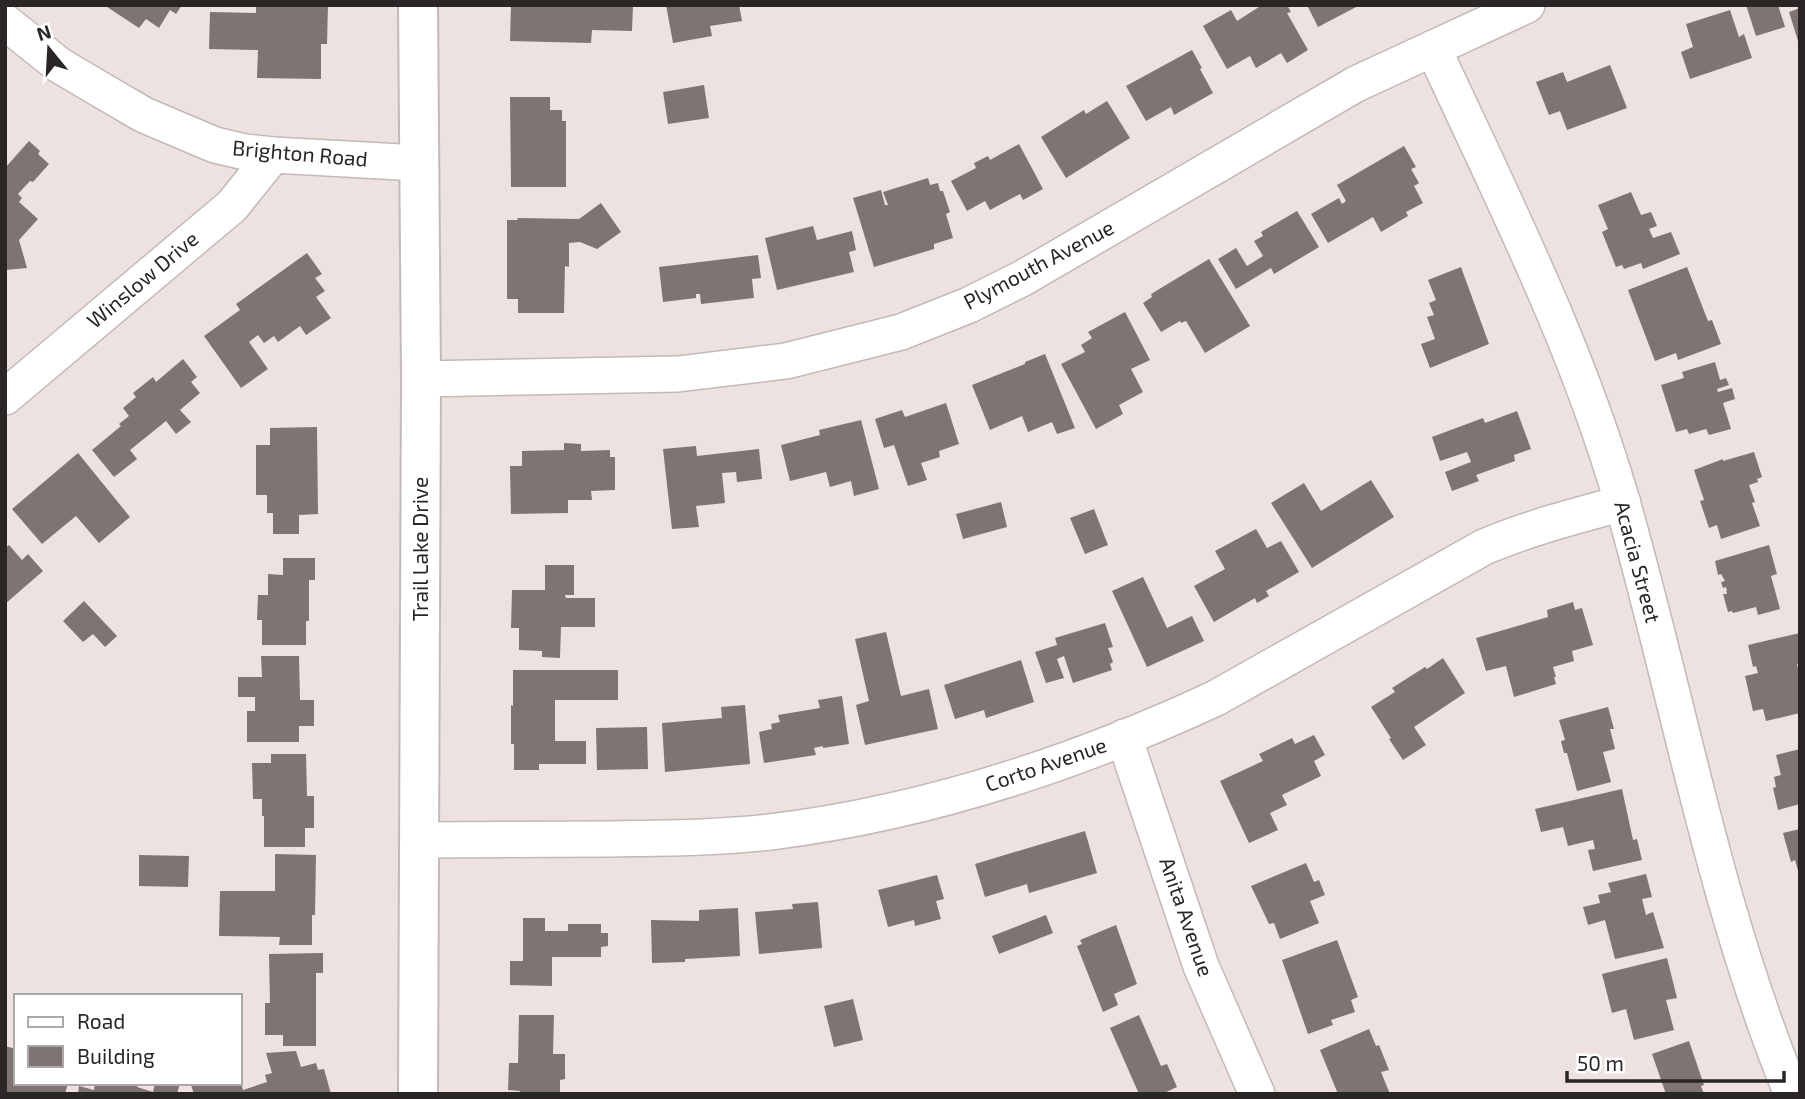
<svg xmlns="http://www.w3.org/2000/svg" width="1805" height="1099" viewBox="0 0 1805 1099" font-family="'Exo 2',sans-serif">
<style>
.building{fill:#7e7471}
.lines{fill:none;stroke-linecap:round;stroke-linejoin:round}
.minor-casing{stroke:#c3b9b6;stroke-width:38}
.tertiary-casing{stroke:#c3b9b6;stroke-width:42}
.minor{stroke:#fff;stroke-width:35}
.tertiary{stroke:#fff;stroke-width:38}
.labels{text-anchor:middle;stroke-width:5;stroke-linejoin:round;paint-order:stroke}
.street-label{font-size:21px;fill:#2a2625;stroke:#fff}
</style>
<rect width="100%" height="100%" fill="#eee2e0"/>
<path class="building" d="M104 5H182L176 14 170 10 159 28 146 19 139 28Z
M256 5H328L327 44H321V79L257 78 258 50 209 49 210 12 256 13Z
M511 5H633L632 31 592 30 591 43 510 41Z
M666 5H739L742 21 710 26 712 36 673 43Z
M1262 5H1287L1291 12 1287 13 1308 50 1287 63 1281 53 1256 68 1250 56 1227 69 1203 26 1231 10 1237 21Z
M1307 5H1360L1318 27Z
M1746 5H1778L1785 27 1756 36Z
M1800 8V44H1799L1789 12Z
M1730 10 1739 37 1744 34 1752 58 1690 79 1681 52 1693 47 1686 24Z
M1192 50 1202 68 1200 69 1213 93 1174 115 1171 107 1146 121 1126 86Z
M1610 65 1627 108 1567 130 1560 111 1549 115 1536 82 1563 72 1567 82Z
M704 85 709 118 668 124 663 92Z
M510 97H550V110H562V121H566V187H511Z
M1107 101 1130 138 1066 178 1041 137 1084 110 1086 114Z
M29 141 40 151 38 154 49 164 33 182 30 181 18 194 22 198 19 202 38 219 19 240 27 268 5 270V168Z
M1019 144 1043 189 1023 200 1020 194 990 210 985 201 967 211 951 181 976 168 974 163 988 156 990 160Z
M1404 146 1416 167 1411 169 1419 183 1414 186 1423 203 1406 212 1408 216 1381 232 1373 217 1328 243 1311 214 1339 198 1342 204 1346 201 1337 185Z
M928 178 930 185 938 183 940 191H943L950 212 946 214 953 238 934 244V249L874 267 853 198 881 190 885 205H888L883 192Z
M1631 192 1641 215 1651 212 1657 226 1649 229 1653 238 1671 232 1680 254 1643 269 1641 263 1624 269 1622 265 1616 267 1602 232 1608 229 1598 205Z
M601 203 621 232 597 249 580 242 569 243V267L565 266 564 313H518V299H507V220H518L517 218 579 219Z
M1297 211 1319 247 1274 274 1271 268 1236 289 1218 259 1236 248 1247 266 1263 256 1254 241 1263 236 1261 232Z
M813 226 817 240 852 231 856 250 849 252 854 272 777 290 765 238Z
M307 253 322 274 315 278 325 291 316 297 331 318 306 335 300 326 278 342 274 336 264 343 258 335 249 342 268 369 241 388 204 336 240 310 236 304Z
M758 255 761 278 752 279 754 298 701 304 700 294H696V298L663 302 659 267Z
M1209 259 1250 326 1205 353 1186 321 1181 323 1180 321 1161 332 1143 303 1152 297 1151 294Z
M1461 267 1489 344 1430 368 1421 344 1435 339 1427 317 1434 315 1429 303 1436 300 1428 280Z
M1687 267 1708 321 1712 320 1721 344 1678 360 1676 353 1655 361 1628 290Z
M1125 312 1150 360 1131 369 1143 392 1119 405 1123 414 1096 429 1061 364 1085 352 1081 345 1092 338 1088 332Z
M1045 354 1075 428 1057 434 1052 422 1028 432 1022 416 990 430 972 385 1025 364V362Z
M183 359 197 377 191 382 200 393 180 410 191 422 176 434 166 421 130 450 137 459 114 477 92 450 121 426 119 424 129 416 123 408 136 397 133 393 153 377 156 382Z
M1715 362 1720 380 1726 378 1729 385 1717 389 1718 392 1732 388 1735 399 1723 403 1731 429 1709 435 1706 429 1689 434 1687 429 1676 432 1661 385 1684 378 1682 372Z
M946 403 959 444 939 451 940 457 921 463 927 480 908 486 894 445 884 448 875 419 902 410 905 417Z
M1517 411 1531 449 1514 455 1515 461 1476 475 1479 481 1452 491 1445 472 1471 462 1467 452 1440 461 1432 437 1483 418 1485 423Z
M861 420 879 489 854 496 851 481 830 487 826 472 790 481 781 445 820 435 819 430Z
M317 427 318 514 299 515V534H273V513H267V495H256V445H270V428Z
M564 443 581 444V451L610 450V457H615V490L591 491 592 500H568V513L511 514 510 466H522V451L564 450Z
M696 446 697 456 759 449 762 479 737 482 736 472 722 473 725 503 696 506 699 527 672 529 663 449Z
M1754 452 1762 477 1757 479 1758 482 1749 485 1755 502 1752 503 1760 526 1721 539 1717 525 1709 528 1700 501 1704 500 1694 470 1723 459V461Z
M78 453 130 517 99 543 76 516 42 544 12 509Z
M1371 480 1394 517 1312 568 1271 503 1304 483 1321 511Z
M1001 502 1007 527 963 539 956 514Z
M1094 509 1108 545 1085 554 1070 518Z
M1256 529 1267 548 1281 541 1299 572 1266 591 1269 596 1257 603 1255 598 1214 622 1194 586 1225 569 1215 551Z
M9 545 22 560 28 554 43 571 5 604V548Z
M1769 545 1777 574 1771 576 1780 609 1758 615 1756 607 1733 613 1732 611 1728 612 1723 594H1727L1726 591H1727L1726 587 1723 588 1721 582 1725 581 1721 574 1718 575 1715 561Z
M283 558H315V580H309V621H306V645H262V620H257L258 595H268V574L283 575Z
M545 565H574V595H565L566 598H595V627H561L560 658 542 657V651L519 650V628H511L512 590H545Z
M1143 577 1167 628 1192 616 1204 641 1147 667 1112 591Z
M84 601 117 636 105 647 93 634 83 642 63 621Z
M1573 602 1575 610 1582 608 1593 645 1572 651 1574 661 1553 667 1556 677H1554L1556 684 1514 697 1506 666 1486 671 1476 638 1548 617 1547 610Z
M1105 623 1113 647 1108 648 1113 662 1110 664 1112 670 1073 683 1064 656 1057 659 1064 678 1046 683 1035 652 1057 645 1055 638Z
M886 632 901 696 929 689 938 729 865 745 856 705 869 701 855 639Z
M1800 633V656L1798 657 1799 663 1797 664 1800 676V713L1766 721 1763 709 1753 711 1745 676 1758 673 1756 666 1753 667 1748 645Z
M261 656H299L300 700H314V726H299V742H247V711H255V697H238V677H262Z
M1443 658 1465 693 1414 727 1426 745 1403 760 1389 739 1391 738 1371 707 1395 692 1392 688 1425 667 1427 669Z
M1021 660 1034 702 986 718 984 710 955 719 944 685Z
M513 670H618V700H555V741H586V764H539V770H514V744H511V705L513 706Z
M842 696 849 744 823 748V746L814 748 816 755 764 763 759 732 772 729 771 724 780 722 778 715 820 708 818 700Z
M745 705 750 764 665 772 662 723 722 718 721 707Z
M1608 707 1614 729H1610L1615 749 1603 752 1611 782 1577 791 1567 753H1564L1561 741 1565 740 1559 720Z
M647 727 648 769 597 770 596 728Z
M1314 735 1325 755 1314 761 1321 776 1282 795 1287 805 1270 813 1278 830 1249 843 1220 781 1263 761 1259 754 1292 738 1295 744Z
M1800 749V804L1778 810 1773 788 1776 787 1774 777 1781 775 1776 755Z
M271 754H306L307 796H314V828H305V847H264V816H262V799H253L252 763H271Z
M1622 789 1633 840 1637 839 1642 860 1593 871 1588 850 1595 849 1593 840 1568 846 1563 827 1541 832 1535 809Z
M1800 829V874H1799L1795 860 1791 862 1783 833Z
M1085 831 1097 873 1029 893 1027 884 985 897 975 864Z
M275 854 316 855 315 915H312V945H279L280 937 219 936 220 891H275Z
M139 855 189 856 188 887 139 886Z
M1306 863 1314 882 1319 880 1325 895 1310 901 1319 923 1280 939 1274 923 1269 924 1251 886Z
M1646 874 1652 897 1642 899 1646 915 1653 912 1664 948 1615 959 1605 920 1588 925 1583 907 1600 903 1598 895 1611 892 1608 883Z
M937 875 944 899 936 901 941 919 915 926 914 920 888 927 878 890Z
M818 902 822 948 759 954 755 912 793 909 792 904Z
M738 908 740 956 685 959V962L652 963 651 920 699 921V910Z
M1046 915 1053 933 999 954 992 936Z
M523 918H545V931H568V924H601V933H608V946L601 947V957H552V986L510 985V961H523Z
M1116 925 1137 984 1114 994 1118 1005 1103 1012 1077 946 1082 944 1080 940Z
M1337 940 1358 997 1351 1000 1355 1012 1331 1020 1333 1025 1308 1034 1282 960Z
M323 953V973H316V1046H283V1035H265V1003H270L269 954Z
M1667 958 1677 998 1666 1000 1674 1030 1634 1040 1626 1009 1612 1013 1602 974Z
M853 999 863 1040 834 1047 824 1006Z
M519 1015H554L553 1054H565V1079L560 1080V1094H519L520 1091 508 1090 509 1063H518Z
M1139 1015 1161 1066 1167 1064 1177 1087 1162 1094H1139L1110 1028Z
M1369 1029 1376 1046 1379 1045 1389 1070 1381 1072 1390 1094H1338L1320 1050Z
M1689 1041 1704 1085 1701 1086 1704 1094H1666L1652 1054Z
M5 1046 16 1049V1083H68L65 1094H5Z
M296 1051 301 1067 316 1063 318 1070 324 1069 331 1094H241L240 1092 234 1094H194L191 1085 198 1083H241L243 1090 267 1082 265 1075 272 1073 266 1053Z
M95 1083H138L137 1087 153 1092 155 1083H180L177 1094H78L79 1086 94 1090Z"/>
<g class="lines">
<defs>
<path id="minor" d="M5 22 59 65 96 87 144 115 215 145 245 152 273 155 419 163
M1433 48C1502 197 1578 347 1623 505 1679 701 1714 905 1792 1094
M421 379 678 374 786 361 901 332 969 305 1023 278 1356 84 1527 5
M5 397 232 206 273 155
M1124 737 1201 966 1257 1094
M420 840C483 840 547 839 611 839 664 838 717 838 770 832 926 813 1074 764 1216 698L1484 547C1529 528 1575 516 1623 503"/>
<path id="tertiary" d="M418 1094 421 379 418 5"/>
</defs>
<use href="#minor" class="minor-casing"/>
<use href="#tertiary" class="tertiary-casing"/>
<use href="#minor" class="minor"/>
<use href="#tertiary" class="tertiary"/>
</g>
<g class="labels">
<g class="street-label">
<text transform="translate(300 154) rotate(5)" y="7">Brighton Road</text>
<text transform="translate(1039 265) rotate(-28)" y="7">Plymouth Avenue</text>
<text transform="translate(143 280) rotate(-40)" y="7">Winslow Drive</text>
<text transform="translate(421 549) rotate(-90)" y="7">Trail Lake Drive</text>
<text transform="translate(1637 562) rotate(75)" y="7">Acacia Street</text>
<text transform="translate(1046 765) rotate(-19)" y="7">Corto Avenue</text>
<text transform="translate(1186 917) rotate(71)" y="7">Anita Avenue</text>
</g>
</g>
<rect width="1805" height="1099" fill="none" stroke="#2a2625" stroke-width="14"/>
<rect x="14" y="994" width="228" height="91" fill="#ffffff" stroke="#aaa8a8" stroke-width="2"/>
<rect x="28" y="1017" width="35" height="10" fill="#ffffff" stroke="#aaa8a8" stroke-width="2"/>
<text x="77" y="1029" font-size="21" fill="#2a2625">Road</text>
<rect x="28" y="1046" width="35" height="21" fill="#7e7471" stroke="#aaa8a8" stroke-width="2"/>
<text x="77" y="1064" font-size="21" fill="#2a2625">Building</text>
<g transform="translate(49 49) rotate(342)" stroke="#ffffff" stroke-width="5" paint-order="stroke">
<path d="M0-5L12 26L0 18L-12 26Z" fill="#2a2625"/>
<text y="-10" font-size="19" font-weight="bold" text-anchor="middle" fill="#2a2625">N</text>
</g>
<path d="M1567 1071v10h217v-10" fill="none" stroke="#2a2625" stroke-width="3.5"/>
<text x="1577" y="1071" font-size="21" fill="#2a2625" stroke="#ffffff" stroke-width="5" paint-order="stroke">50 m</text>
</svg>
